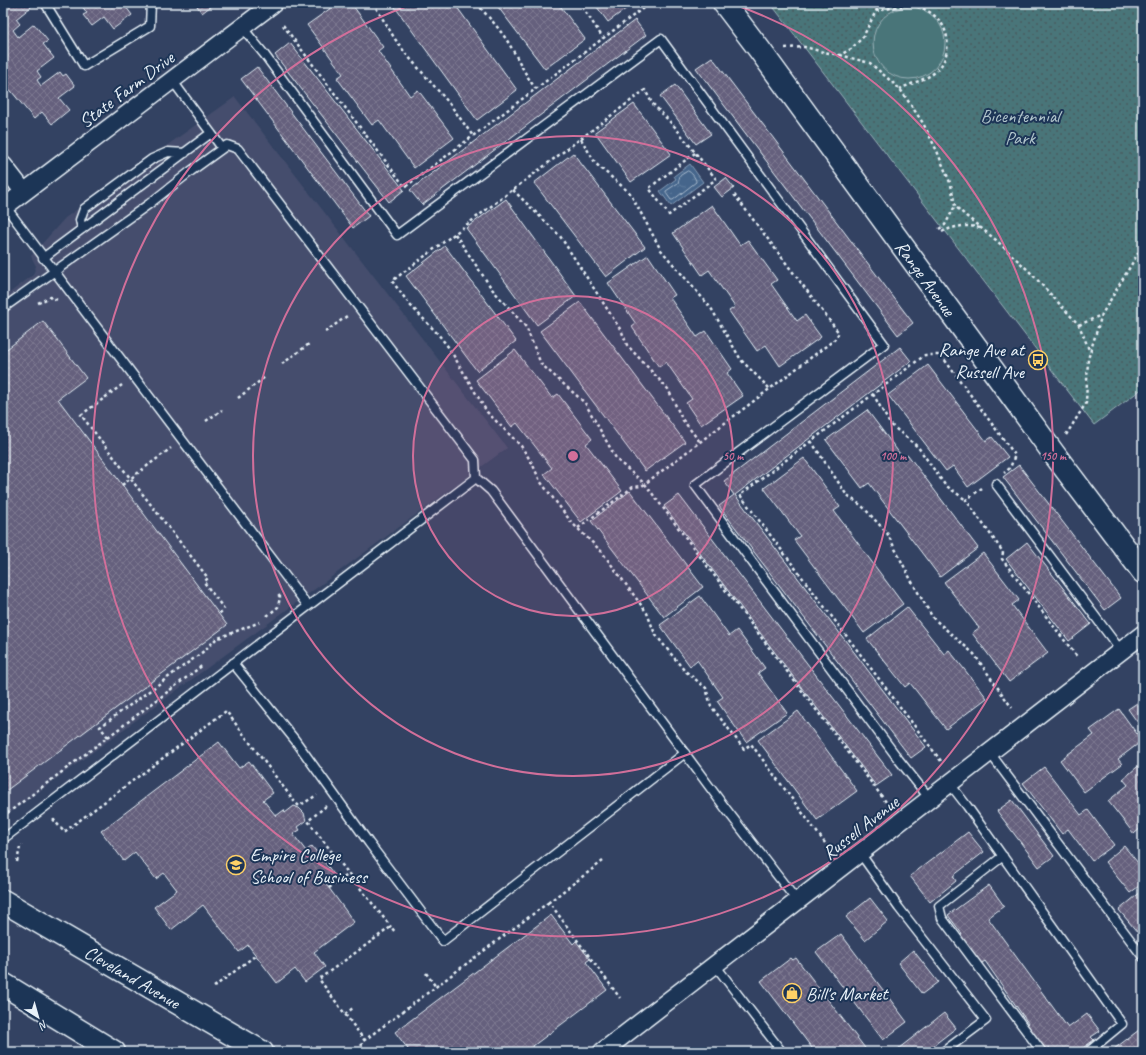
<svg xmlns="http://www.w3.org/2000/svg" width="1146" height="1055" viewBox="0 0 1146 1055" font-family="Caveat,sans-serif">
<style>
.built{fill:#454e6d}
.park{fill:url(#park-dots);stroke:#99b2b8}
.pitch{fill:#4a7479;stroke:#99b2b8}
.water{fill:url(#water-ripples);stroke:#869db7}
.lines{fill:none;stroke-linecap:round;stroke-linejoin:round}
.shore{stroke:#a7b9cc;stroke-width:1}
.building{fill:url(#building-cross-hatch);stroke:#e8f1f8}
.lane-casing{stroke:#e8f1f8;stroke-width:11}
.street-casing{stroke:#e8f1f8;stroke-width:20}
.secondary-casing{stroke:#e8f1f8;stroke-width:25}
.highway-casing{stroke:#e8f1f8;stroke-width:25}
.path{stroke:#e8f1f8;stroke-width:2.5;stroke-dasharray:3 3;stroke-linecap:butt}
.lane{stroke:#1d3557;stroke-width:8}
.street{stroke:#1d3557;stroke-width:17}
.secondary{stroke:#1d3557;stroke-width:22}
.highway{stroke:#1d3557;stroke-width:22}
.ring{fill:none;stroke:#d16f9a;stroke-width:2}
.labels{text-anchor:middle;stroke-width:4;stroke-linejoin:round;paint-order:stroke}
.street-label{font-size:19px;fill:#e8f1f8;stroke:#1d3557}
.park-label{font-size:19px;fill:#b1c5cc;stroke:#1d3557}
.poi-label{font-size:19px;fill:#e8f1f8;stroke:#1d3557;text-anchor:start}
.centre{fill:#d16f9a;stroke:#1d3557;stroke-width:2}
.ring-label{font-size:12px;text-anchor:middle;font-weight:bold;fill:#d16f9a;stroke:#1d3557;stroke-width:4;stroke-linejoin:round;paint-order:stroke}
</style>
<defs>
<pattern id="park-dots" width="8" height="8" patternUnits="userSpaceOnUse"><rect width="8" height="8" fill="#4a7479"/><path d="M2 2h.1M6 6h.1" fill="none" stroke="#485c5f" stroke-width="1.8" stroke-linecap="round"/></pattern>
<pattern id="water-ripples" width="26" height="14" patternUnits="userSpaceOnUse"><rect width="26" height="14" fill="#45658b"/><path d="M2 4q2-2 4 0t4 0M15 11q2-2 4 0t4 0" fill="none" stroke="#607c9c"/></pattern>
<pattern id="building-cross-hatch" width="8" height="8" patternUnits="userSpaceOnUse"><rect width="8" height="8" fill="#65617d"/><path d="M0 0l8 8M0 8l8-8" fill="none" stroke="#7b7890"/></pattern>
</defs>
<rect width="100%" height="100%" fill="#334262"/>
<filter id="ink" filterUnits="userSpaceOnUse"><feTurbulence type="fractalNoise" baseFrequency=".025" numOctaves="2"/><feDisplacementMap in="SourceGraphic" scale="8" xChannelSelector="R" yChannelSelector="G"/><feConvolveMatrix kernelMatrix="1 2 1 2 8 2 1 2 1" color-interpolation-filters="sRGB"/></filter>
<g filter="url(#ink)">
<path class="built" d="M235 97 507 448 3 818V298L33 275 36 266 31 256 65 218Z"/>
<path class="park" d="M772 3H1143V388L1094 425 771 4Z"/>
<path class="pitch" d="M873 43a36 36 0 1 1 72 0a36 36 0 1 1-72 0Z"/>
<path class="water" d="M690 164 703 182 671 206 660 191 676 179 674 176Z"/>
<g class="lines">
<path class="shore" d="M688 171C691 172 696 178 696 182L673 200H671L666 193V191L678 183 680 176Z"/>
</g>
<path class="building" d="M3 3H28L31 7 16 19 20 24 13 30 18 37 34 24 48 41 43 44 54 58 37 71 41 77 37 80 41 86 60 72 63 76 66 74 75 86 59 98 69 110 52 124 42 112 34 119 3 81Z
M86 3H123L132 15 113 29 104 17 92 26 83 15 87 13 82 6Z
M195 3H215L202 13Z
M338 3H351L383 47 378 51 410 96 418 90 454 138 414 168 379 120 372 125 337 78 343 74 307 25Z
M392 3H454L517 90 477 120Z
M495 3H558L585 39 545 69Z
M594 3H634L608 22Z
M635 20 646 35 422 205 410 190Z
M290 43 404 190 389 202 275 55Z
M712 57 913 323 898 335 696 68Z
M257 67 369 216 353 228 241 79Z
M675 85 711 134 696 144 660 96Z
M634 104 671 154 631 182 595 132Z
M573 153 645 247 606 277 534 183Z
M726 178 734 188 722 197 714 187Z
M506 199 576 296 537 325 466 228Z
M712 205 740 245 748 240 777 280 771 284 797 321 805 315 821 337 780 366 766 345 757 351 729 311 735 307 709 270 702 275 673 233Z
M445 246 516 341 477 371 406 276Z
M648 255 675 295 670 298 697 337 706 331 732 369 727 373 743 396 701 425 686 403 692 399 666 362 659 367 632 327 636 324 608 283Z
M580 302 685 442 645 471 540 331Z
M43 321 86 378 58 399 227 625 3 793V352Z
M900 347 911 361 735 495 926 747 911 758 719 506 734 495 724 481Z
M515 350 552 398 558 394 592 439 586 444 622 491 581 522 544 474 552 468 517 423 512 427 476 380Z
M928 365 986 441 992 437 1008 457 968 487 953 466 946 471 888 395Z
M867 410 903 458 908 455 978 548 940 577 869 483 862 488 826 440Z
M804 458 840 507 834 511 903 604 864 633 794 540 800 536 764 488Z
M1019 465 1121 598 1105 610 1003 477Z
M630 491 703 587 664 617 591 521Z
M679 495 892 775 876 786 664 506Z
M1027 542 1091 624 1069 641 1006 559Z
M983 553 1019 600 1012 605 1048 653 1009 682 972 633 979 628 944 582Z
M700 596 729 636 737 630 765 668 758 673 787 713 746 742 717 701 723 697 697 660 690 666 660 625Z
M907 607 944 654 949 650 987 698 946 729 910 683 905 687 867 639Z
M1143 699V730L1128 709Z
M1119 709 1142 741 1118 759 1122 764 1084 792 1060 760 1094 735 1090 730Z
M798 711 857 791 817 820 758 740Z
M219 742 239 768 249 761 273 793 263 800 276 816 284 810 285 813 294 806 299 808 304 813 306 821 298 827 300 830 293 834 306 851 312 846 336 877 326 884 354 922 314 952 325 967 305 982 295 969 277 983 248 945 239 952 203 905 171 930 154 907 177 890 164 873 156 879 135 852 124 861 101 831Z
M1143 762V826L1134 834 1108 801 1128 785 1123 779Z
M1044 767 1081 815 1088 810 1114 845 1092 861 1068 829 1062 834 1023 783Z
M1012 800 1054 856 1039 867 997 811Z
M968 832 984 852 953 876 956 881 930 902 910 876Z
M1124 846 1143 869V883L1130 893 1105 862Z
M989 885 1004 906 988 918 1068 1028 1087 1014 1100 1031 1091 1037 1094 1040 1077 1052H1053L1049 1047 1044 1050 1026 1025 1028 1023 985 961 979 965 959 936 962 934 948 915Z
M1142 891 1143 893V939L1119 910Z
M870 898 888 921 865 940 846 917Z
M551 915 573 944 576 941 590 959 586 962 607 990 525 1052H404L408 1049 395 1032Z
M841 934 907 1022 883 1040 816 952Z
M913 950 938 982 922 994 898 963Z
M791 958 793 960 796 958 868 1052H815L761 981Z
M944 1013 956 1028 925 1052H894Z
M1143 1027V1052H1110Z"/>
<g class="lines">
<defs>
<path id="lane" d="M45 3 84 66 150 26 151 3
M242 27 264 54 397 235 661 39 884 344 695 485 899 760 930 799
M172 80 222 148
M5 206 308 606
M82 229 80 220 84 209 152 159 168 152 185 153
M43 258 211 133
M3 308 149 204 191 171 227 145 238 149 475 460 476 478
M996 484 1121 651
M233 663 295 740 369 843 443 941 685 753
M990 753 1143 957
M950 784 967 806 1122 1024 1088 1052
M3 839 476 478 491 491 726 809 797 901
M860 853 899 908 986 1020 943 1052
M1003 856 939 906 942 918 1042 1052
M715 965 782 1052"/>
<path id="street" d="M3 165 24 192
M3 208 274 3
M602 1052 1143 634"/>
<g id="secondary">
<path id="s1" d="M724 3 759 49 1054 454 1143 572"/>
<path id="s2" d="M3 901 262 1052"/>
</g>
<path id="highway" d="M3 984 114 1052"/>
</defs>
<use href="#lane" class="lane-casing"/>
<use href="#street" class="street-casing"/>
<use href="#secondary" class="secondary-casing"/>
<use href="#highway" class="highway-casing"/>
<path class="path" d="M373 3 395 39 406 54 449 103 473 136
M477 3C484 13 494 22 501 32 515 50 522 71 536 89
M578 3 585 11 603 38
M1105 3 1107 4 1119 3
M876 11C889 9 903 4 916 6 926 8 940 18 944 28 950 40 948 57 940 67 931 79 913 82 900 89
M283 25 405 187 650 3
M785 48 805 47 823 52 840 55 851 49 863 37 880 3
M840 55 870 63 900 89 923 123 937 151 951 185 955 206 966 216 996 240 1029 271 1079 325 1090 352
M581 139 596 164 630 193 661 250 711 308 741 360 770 389
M695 153 649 188 669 215 716 179 675 127 652 103 645 90 392 281 410 305 438 334 449 348 487 412 521 446 532 463 540 481 572 523 602 552 647 613 655 634 684 670 706 688 711 706 744 749 751 744 828 847
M513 190 560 236 622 332 627 345 668 389 682 419 700 442
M939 229 945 225 955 206
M942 232C954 226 967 224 980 228
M455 234 492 289 526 327 541 364 585 403 617 460 645 484 886 802
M38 303 51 297 57 300
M1079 325 1101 315
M325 332 347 316
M282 364 309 344
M122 385 81 415 208 578 204 582 224 609 219 614
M873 394 890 424 918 447 945 485 966 500
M238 398 265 377
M206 421 222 410
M1066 435 1086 403 1088 359 1102 314 1143 245
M811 441 846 494 863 507 887 533 912 582 933 618 974 654 1012 708
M122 485 171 448
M982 488 966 500 1003 552 1002 559 1078 658
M578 528 633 487 642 486 834 340 839 333 733 193
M267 616 278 607 280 597 277 593
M108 737 100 727 204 651 216 639 260 622
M941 761 740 495 925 355H941L1015 455 1010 468 1004 473
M326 806 308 821 349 874
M3 813 5 815 203 665
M53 821 54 820 64 832 226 711 294 801 299 806 317 795
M603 861 549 902 620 998
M17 862 20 847 22 845
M329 888 349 874 391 927
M426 973 436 987
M214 987 256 955
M345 1014 353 1008
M365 1041 319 979 391 927 396 933
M361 1052 362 1042 549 902"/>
<use href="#lane" class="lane"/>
<use href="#street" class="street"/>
<use href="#secondary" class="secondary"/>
<use href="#highway" class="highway"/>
</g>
</g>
<circle cx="573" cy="456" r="160" fill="#d16f9a" fill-opacity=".12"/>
<g class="ring">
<circle cx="573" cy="456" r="160"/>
<circle cx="573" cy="456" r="320"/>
<path d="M733 4A480 480 0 1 1 413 4"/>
</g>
<defs>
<symbol id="bus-ring" viewBox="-11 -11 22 22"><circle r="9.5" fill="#1d3557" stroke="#ffd166" stroke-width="1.5"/><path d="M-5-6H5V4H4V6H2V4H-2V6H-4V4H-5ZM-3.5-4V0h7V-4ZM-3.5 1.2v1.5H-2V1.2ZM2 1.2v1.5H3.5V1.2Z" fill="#ffd166"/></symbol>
<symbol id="school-ring" viewBox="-11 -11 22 22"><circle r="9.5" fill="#1d3557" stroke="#ffd166" stroke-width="1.5"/><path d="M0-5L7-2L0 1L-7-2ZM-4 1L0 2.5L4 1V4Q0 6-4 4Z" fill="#ffd166"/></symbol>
<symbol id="shop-ring" viewBox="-11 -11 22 22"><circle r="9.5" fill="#1d3557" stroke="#ffd166" stroke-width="1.5"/><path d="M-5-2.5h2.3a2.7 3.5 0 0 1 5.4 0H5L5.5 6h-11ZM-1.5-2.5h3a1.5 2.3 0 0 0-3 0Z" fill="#ffd166"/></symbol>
</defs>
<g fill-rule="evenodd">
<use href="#bus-ring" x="1027" y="349" width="22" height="22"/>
<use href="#school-ring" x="225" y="854" width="22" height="22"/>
<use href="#shop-ring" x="781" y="982" width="22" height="22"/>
</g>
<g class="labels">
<g class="street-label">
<text transform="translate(126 89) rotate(-37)" y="7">State Farm Drive</text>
<text dy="7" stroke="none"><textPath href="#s1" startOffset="341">Range Avenue</textPath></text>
<text transform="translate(860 827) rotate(-38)" y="7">Russell Avenue</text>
<text dy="7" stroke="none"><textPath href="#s2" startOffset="150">Cleveland Avenue</textPath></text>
</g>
<g class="park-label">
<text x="1020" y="122">Bicentennial<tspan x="1020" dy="22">Park</tspan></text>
</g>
<g class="poi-label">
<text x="1024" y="356" text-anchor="end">Range Ave at<tspan x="1024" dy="22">Russell Ave</tspan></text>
<text x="250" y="861">Empire College<tspan x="250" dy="22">School of Business</tspan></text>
<text x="806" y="1000">Bill's Market</text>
</g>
</g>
<circle cx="573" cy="456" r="6" class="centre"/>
<g class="ring-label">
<text x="733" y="460">50 m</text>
<text x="893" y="460">100 m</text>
<text x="1053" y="460">150 m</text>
</g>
<rect width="1146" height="1055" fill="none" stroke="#1d3557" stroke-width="16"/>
<rect x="8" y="8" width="1130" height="1039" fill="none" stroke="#e8f1f8" stroke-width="1.5" filter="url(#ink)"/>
<g transform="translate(38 1017) rotate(143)" stroke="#1d3557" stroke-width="3" paint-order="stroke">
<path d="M0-3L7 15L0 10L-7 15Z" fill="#e8f1f8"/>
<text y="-6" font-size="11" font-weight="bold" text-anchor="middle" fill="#e8f1f8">N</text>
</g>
</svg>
